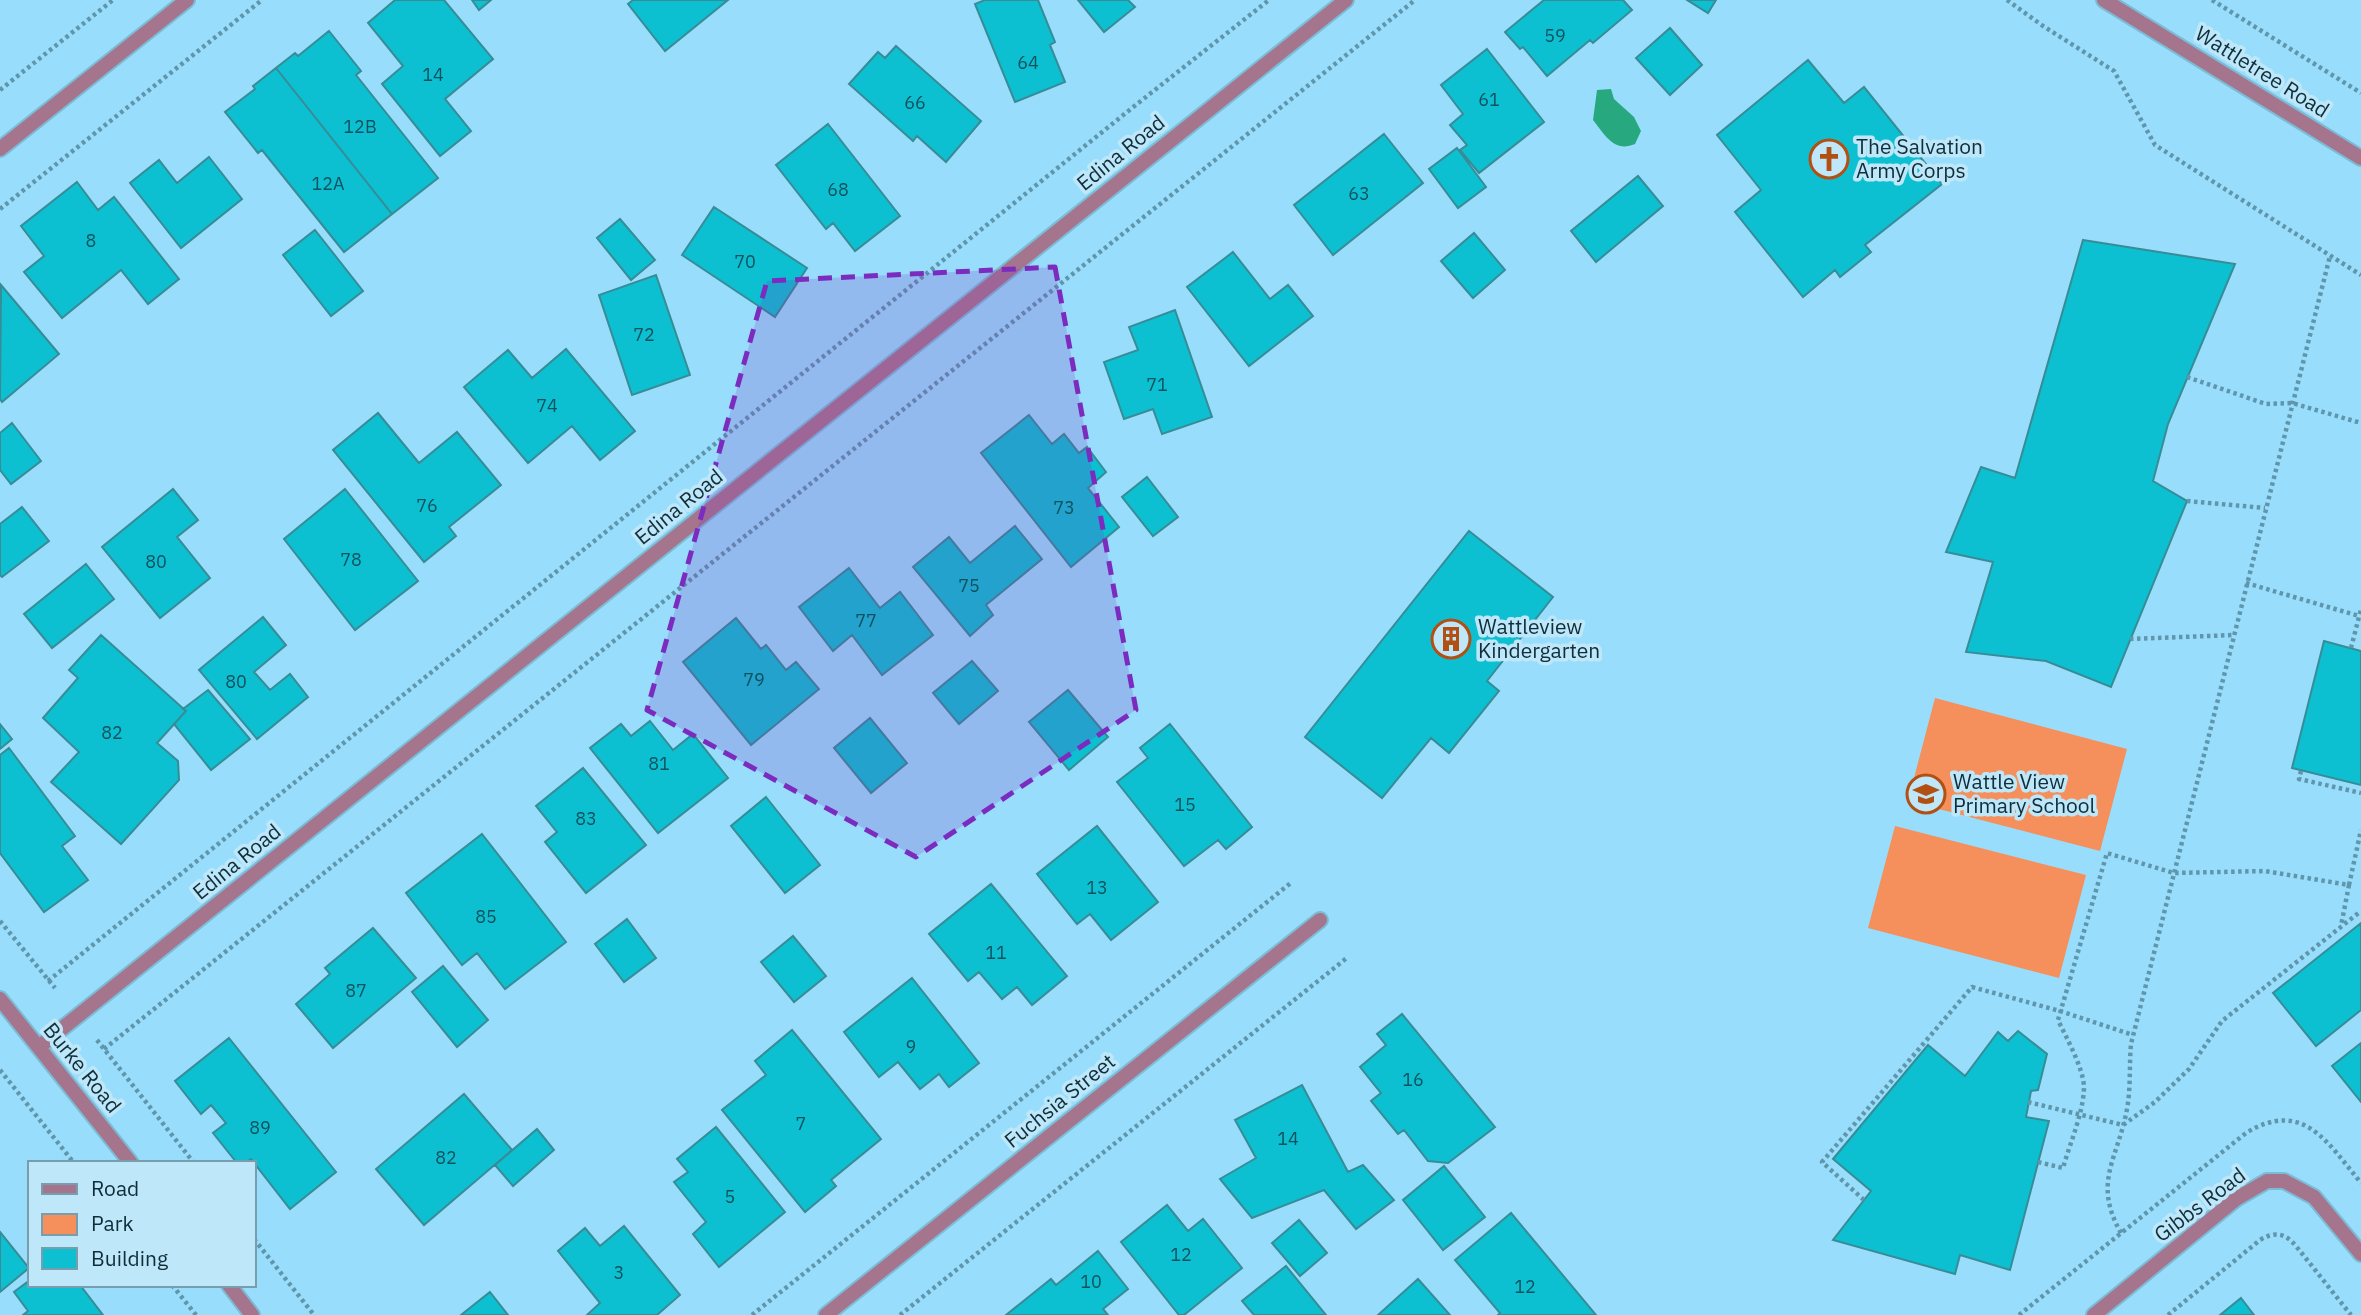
<svg xmlns="http://www.w3.org/2000/svg" width="2361" height="1315" viewBox="0 0 2361 1315" font-family="'IBM Plex Sans',sans-serif">
<style>
.green{fill:#f58f5c}
.water{fill:#27a87f}
.building{fill:#0dc0d1;stroke:#378c96;stroke-width:2}
.lines{fill:none;stroke-linecap:round;stroke-linejoin:round}
.minor-casing{stroke:#7dbbd5;stroke-width:18}
.path{stroke:#6096ac;stroke-width:4.5;stroke-dasharray:3.5 3.5;stroke-linecap:butt}
.minor{stroke:#a5758e;stroke-width:14}
.marked{fill:#7b2cbf;fill-opacity:0.2;stroke:#7b2cbf;stroke-width:5;stroke-dasharray:14 9;stroke-linejoin:round}
.labels{text-anchor:middle;stroke-width:7;stroke-linejoin:round;paint-order:stroke}
.number-label{font-size:18px;fill:#0f525f}
.street-label{font-size:21px;fill:#102e39;stroke:#bee7f9}
.poi-label{font-size:21px;fill:#102e39;stroke:#bee7f9;text-anchor:start}
</style>
<rect width="100%" height="100%" fill="#98defc"/>
<path class="green" d="M1935 698 2127 749 2100 851 1908 801Z
M1895 826 2086 875 2059 978 1868 928Z"/>
<path class="water" d="M1611 89 1614 99 1634 117 1641 131 1635 144C1614 153 1605 135 1593 120L1597 90Z"/>
<path class="building" d="M395 0H444L493 59 445 99 471 131 440 156 382 84 403 66 368 23Z
M472 0H491L479 10Z
M633 0H728L665 51 628 4Z
M985 0H1038L1055 42 1050 45 1065 82 1015 102 975 4Z
M1078 0H1128L1135 7 1104 32Z
M1544 0H1623L1632 10 1593 43 1590 40 1547 76 1523 47 1520 49 1505 32Z
M1687 0H1716L1708 13Z
M1670 28 1702 65 1670 95 1636 58Z
M329 31 361 71 356 75 438 178 392 214 276 68 295 53 298 56Z
M896 46 981 121 946 162 917 136 913 141 849 84 878 52 885 58Z
M1487 49 1544 122 1479 173 1460 150 1467 145 1450 125 1463 114 1441 85Z
M1808 60 1844 103 1864 87 1942 184 1865 245 1871 252 1840 277 1835 270 1803 297 1735 212 1761 190 1717 135Z
M276 68 392 214 344 252 262 150 258 153 225 112 255 89 253 86Z
M828 124 900 216 855 251 833 223 826 229 776 165Z
M1384 134 1423 183 1333 255 1294 205Z
M1457 148 1486 187 1458 208 1429 169Z
M209 157 242 199 181 248 130 183 159 160 177 183Z
M1638 176 1663 206 1596 262 1571 231Z
M77 182 98 210 114 197 179 279 148 304 121 270 62 318 24 272 44 256 21 226Z
M714 207 807 268 775 317 682 255Z
M620 219 655 260 631 280 597 238Z
M315 230 363 291 331 316 283 255Z
M1474 233 1505 270 1473 298 1441 261Z
M2083 240 2235 264 2168 424 2153 481 2187 501 2111 687 2046 661 1966 652 1993 562 1946 552 1981 467 2015 478Z
M1233 252 1270 299 1288 285 1313 316 1249 366 1187 287Z
M656 275 690 375 632 395 599 295Z
M1 285 59 354 2 402 0 399Z
M1175 310 1212 417 1162 434 1153 409 1124 419 1104 362 1138 350 1129 327Z
M566 349 635 431 600 460 572 426 528 463 464 387 508 350 532 378Z
M378 413 419 463 457 432 501 485 449 527 456 536 424 562 333 450Z
M1029 415 1052 444 1064 434 1079 453 1087 447 1106 472 1088 488 1119 527 1071 567 981 453Z
M12 423 41 461 11 484 0 470V433Z
M1147 477 1178 517 1153 536 1122 497Z
M173 489 198 520 177 537 210 578 160 618 102 547Z
M345 489 418 581 355 630 284 539Z
M22 507 49 541 2 577 0 575V524Z
M1015 526 1042 559 986 605 993 615 970 636 913 567 949 537 970 563Z
M1469 531 1553 597 1487 681 1499 691 1449 753 1431 738 1382 798 1305 737Z
M86 564 114 599 52 648 24 614Z
M849 568 880 608 900 592 933 635 882 675 852 635 833 651 799 607Z
M263 617 286 645 254 672 270 690 290 674 308 697 257 739 199 670Z
M736 618 761 649 766 645 786 670 796 662 819 689 751 745 683 662Z
M101 635 186 711 157 743 178 761 179 780 121 844 51 782 79 752 43 718 78 678 69 670Z
M2324 641 2361 651V785L2292 768Z
M972 661 998 691 959 724 933 693Z
M208 690 250 739 211 770 174 724 186 711 183 709Z
M1068 690 1108 737 1069 770 1029 722Z
M870 718 907 763 871 793 834 748Z
M650 721 673 750 693 734 728 778 658 833 590 748 621 724 631 736Z
M0 724 12 739 0 749Z
M1170 724 1252 827 1226 849 1218 840 1184 866 1117 782 1148 758 1140 748Z
M9 748 75 836 62 846 88 880 44 912 0 853V755Z
M583 768 646 845 586 893 545 842 557 832 536 806Z
M766 797 820 865 785 893 731 826Z
M1097 826 1158 902 1111 940 1090 914 1077 924 1037 874Z
M482 834 566 942 505 989 477 953 462 965 406 893Z
M991 884 1067 976 1032 1005 1017 987 1002 999 979 972 968 981 929 934Z
M627 919 656 958 624 982 595 944Z
M2361 923V1010L2316 1046 2273 993Z
M373 928 416 978 333 1048 296 1004 330 974 325 968Z
M793 936 826 976 794 1002 761 962Z
M443 966 488 1020 457 1047 412 992Z
M912 978 979 1063 949 1087 939 1074 920 1089 898 1062 879 1077 844 1032Z
M1402 1014 1495 1127 1448 1163 1428 1161 1404 1130 1398 1134 1371 1101 1381 1093 1360 1067 1386 1045 1377 1034Z
M792 1030 881 1139 831 1180 836 1186 805 1212 722 1110 766 1075 755 1061Z
M2018 1031 2047 1054 2038 1090 2031 1091 2026 1117 2049 1121 2010 1270 1960 1255 1955 1274 1833 1240 1871 1191 1833 1159 1928 1045 1965 1076 1998 1032 2008 1041Z
M229 1038 336 1172 290 1209 251 1159 245 1163H237L213 1133 226 1123 211 1105 201 1114 175 1081Z
M2361 1043V1102L2332 1066Z
M1302 1085 1348 1172 1363 1165 1394 1200 1356 1229 1324 1190 1252 1218 1220 1179 1256 1158 1235 1120Z
M464 1094 512 1150 424 1225 376 1169Z
M716 1127 785 1212 719 1267 693 1234 706 1222 674 1182 688 1172 677 1159Z
M537 1129 554 1150 513 1186 495 1165Z
M1444 1166 1485 1217 1443 1250 1403 1200Z
M1167 1205 1188 1231 1203 1219 1242 1268 1184 1315H1179L1121 1242Z
M1511 1213 1596 1315H1498L1500 1313 1455 1260Z
M1299 1220 1327 1253 1300 1276 1272 1243Z
M624 1226 680 1295 657 1315H587L600 1303 558 1251 585 1228 600 1246Z
M0 1232 29 1268 0 1292Z
M1098 1251 1128 1289 1103 1309 1108 1315H1006L1051 1279 1056 1285Z
M1286 1266 1326 1315H1254L1242 1301Z
M1418 1279 1450 1315H1378Z
M30 1280V1285H80L103 1315H23L28 1311 14 1292Z
M490 1292 508 1315H461Z
M2241 1298 2254 1315H2220Z"/>
<g class="lines">
<defs>
<path id="minor" d="M2104 0 2361 158
M0 149 187 0
M0 999 131 1163
M39 1047 1346 0
M229 1285 252 1315
M826 1315 1320 920
M2094 1315 2236 1199 2267 1181H2284L2314 1197 2361 1254"/>
</defs>
<use href="#minor" class="minor-casing"/>
<path class="path" d="M2007 0 2043 26 2114 71 2155 145 2361 275
M2212 0 2361 93
M0 90 113 0
M0 209 262 0
M2187 377 2266 404 2292 403 2361 423
M2187 501 2265 508
M2246 583 2359 616
M2130 639 2234 635
M2351 648 2361 609
M2301 771 2299 779 2361 793
M2349 885 2361 830
M0 921 55 988
M48 981 1137 104 1269 0
M97 1040 194 1163
M104 1049 1415 0
M0 1070 74 1163
M2028 1102 2123 1125 2155 1102 2189 1069 2222 1021 2361 911
M2038 1162 2063 1168C2070 1143 2083 1114 2084 1088 2084 1069 2066 1037 2058 1020L2107 853 2174 873 2265 871 2349 885 2341 926
M1864 1200 1822 1162 1972 987 2060 1011 2133 1035
M2121 1233C2092 1182 2118 1159 2127 1109 2131 1088 2129 1065 2131 1044L2330 256
M254 1239 314 1315
M172 1285 196 1315
M752 1315 1292 882
M900 1315 1348 957
M2019 1315 2246 1133C2303 1098 2328 1143 2361 1183
M2168 1315 2260 1240C2275 1231 2285 1233 2296 1246L2351 1315"/>
<use href="#minor" class="minor"/>
</g>
<path class="marked" d="M1055 267 1136 710 916 857 647 710 767 281Z"/>
<defs>
<symbol id="church-ring" viewBox="-11 -11 22 22"><circle r="9.5" fill="#bee7f9" stroke="#b25014" stroke-width="1.5"/><path d="M-1.2-6h2.4v3.5h3.3v2.4h-3.3V6h-2.4V-.1h-3.3v-2.4h3.3Z" fill="#b25014"/></symbol>
<symbol id="building-ring" viewBox="-11 -11 22 22"><circle r="9.5" fill="#bee7f9" stroke="#b25014" stroke-width="1.5"/><path d="M-4-6H4V6H1V3H-1V6H-4ZM-2.5-4.3h1.7v1.8h-1.7ZM.8-4.3h1.7v1.8H.8ZM-2.5-1h1.7V.8h-1.7ZM.8-1h1.7V.8H.8Z" fill="#b25014"/></symbol>
<symbol id="school-ring" viewBox="-11 -11 22 22"><circle r="9.5" fill="#bee7f9" stroke="#b25014" stroke-width="1.5"/><path d="M0-5L7-2L0 1L-7-2ZM-4 1L0 2.5L4 1V4Q0 6-4 4Z" fill="#b25014"/></symbol>
</defs>
<g fill-rule="evenodd">
<use href="#church-ring" x="1807" y="137" width="44" height="44"/>
<use href="#building-ring" x="1429" y="617" width="44" height="44"/>
<use href="#school-ring" x="1904" y="772" width="44" height="44"/>
</g>
<g class="labels">
<g class="number-label">
<text x="1555" y="42">59</text>
<text x="1028" y="69">64</text>
<text x="433" y="81">14</text>
<text x="1489" y="106">61</text>
<text x="915" y="109">66</text>
<text x="360" y="133">12B</text>
<text x="328" y="190">12A</text>
<text x="838" y="196">68</text>
<text x="1359" y="200">63</text>
<text x="91" y="247">8</text>
<text x="745" y="268">70</text>
<text x="644" y="341">72</text>
<text x="1157" y="391">71</text>
<text x="547" y="412">74</text>
<text x="427" y="512">76</text>
<text x="1064" y="514">73</text>
<text x="351" y="566">78</text>
<text x="156" y="568">80</text>
<text x="969" y="592">75</text>
<text x="866" y="627">77</text>
<text x="754" y="686">79</text>
<text x="236" y="688">80</text>
<text x="112" y="739">82</text>
<text x="659" y="770">81</text>
<text x="1185" y="811">15</text>
<text x="586" y="825">83</text>
<text x="1097" y="894">13</text>
<text x="486" y="923">85</text>
<text x="996" y="959">11</text>
<text x="356" y="997">87</text>
<text x="911" y="1053">9</text>
<text x="1413" y="1086">16</text>
<text x="801" y="1130">7</text>
<text x="260" y="1134">89</text>
<text x="1288" y="1145">14</text>
<text x="446" y="1164">82</text>
<text x="730" y="1203">5</text>
<text x="1181" y="1261">12</text>
<text x="619" y="1279">3</text>
<text x="1091" y="1288">10</text>
<text x="1525" y="1293">12</text>
</g>
<g class="street-label">
<text transform="translate(2262 72) rotate(32)" y="7">Wattletree Road</text>
<text transform="translate(1121 153) rotate(-39)" y="7">Edina Road</text>
<text transform="translate(679 507) rotate(-39)" y="7">Edina Road</text>
<text transform="translate(237 862) rotate(-39)" y="7">Edina Road</text>
<text transform="translate(82 1068) rotate(51)" y="7">Burke Road</text>
<text transform="translate(1060 1101) rotate(-39)" y="7">Fuchsia Street</text>
<text transform="translate(2200 1205) rotate(-37)" y="7">Gibbs Road</text>
</g>
<g class="poi-label">
<text x="1856" y="154">The Salvation<tspan x="1856" dy="24">Army Corps</tspan></text>
<text x="1478" y="634">Wattleview<tspan x="1478" dy="24">Kindergarten</tspan></text>
<text x="1953" y="789">Wattle View<tspan x="1953" dy="24">Primary School</tspan></text>
</g>
</g>
<rect x="28" y="1161" width="228" height="126" fill="#bee7f9" stroke="#789dac" stroke-width="2"/>
<rect x="42" y="1184" width="35" height="10" fill="#a5758e" stroke="#789dac" stroke-width="2"/>
<text x="91" y="1196" font-size="21" fill="#102e39">Road</text>
<rect x="42" y="1214" width="35" height="21" fill="#f58f5c" stroke="#789dac" stroke-width="2"/>
<text x="91" y="1231" font-size="21" fill="#102e39">Park</text>
<rect x="42" y="1248" width="35" height="21" fill="#0dc0d1" stroke="#789dac" stroke-width="2"/>
<text x="91" y="1266" font-size="21" fill="#102e39">Building</text>
</svg>
